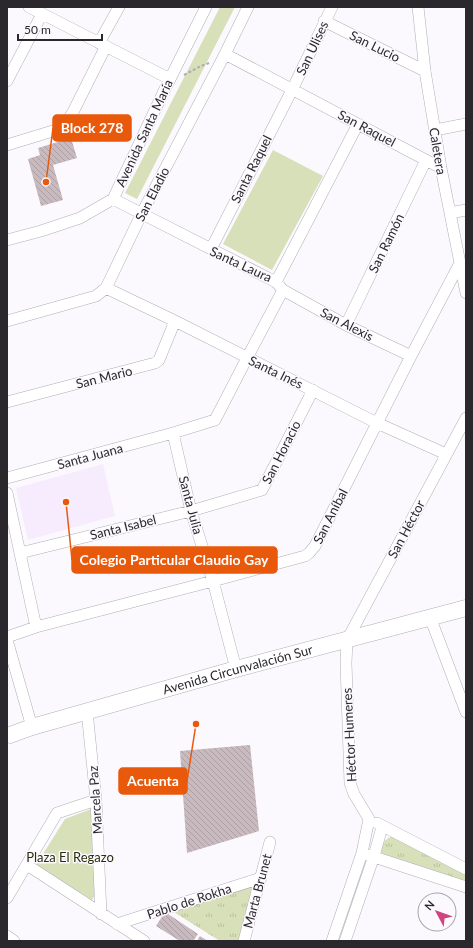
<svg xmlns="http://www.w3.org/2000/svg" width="473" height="948" viewBox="0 0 473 948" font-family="Lato,sans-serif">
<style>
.education{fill:#f6ecfd}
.grass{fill:url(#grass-tufts)}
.park{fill:#d7e0b9}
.building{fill:url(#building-back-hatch)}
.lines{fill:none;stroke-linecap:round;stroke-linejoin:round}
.minor-casing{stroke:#b2adb9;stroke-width:12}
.secondary-casing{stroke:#b2adb9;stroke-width:17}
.path{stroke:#afacb1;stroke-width:2;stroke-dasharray:3 2;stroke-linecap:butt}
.minor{stroke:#fff;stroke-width:11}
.secondary{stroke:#fff;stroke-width:16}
.labels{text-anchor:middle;stroke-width:3;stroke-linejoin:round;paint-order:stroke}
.street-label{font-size:13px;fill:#2b282d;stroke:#fcf9fe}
.park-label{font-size:13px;fill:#292f0c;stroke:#fcf9fe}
.leader{fill:none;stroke:#e8590c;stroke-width:1.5}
.callout-dot{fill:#e8590c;stroke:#fcf9fe;stroke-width:1.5}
.callout{fill:#e8590c;stroke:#e8590c;stroke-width:1.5}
.callout-label{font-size:14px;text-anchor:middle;font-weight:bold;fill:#fff}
</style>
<defs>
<pattern id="grass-tufts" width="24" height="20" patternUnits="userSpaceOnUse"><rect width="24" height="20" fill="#d7e0b9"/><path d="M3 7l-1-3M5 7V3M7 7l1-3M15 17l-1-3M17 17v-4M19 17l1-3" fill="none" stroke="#b9c09f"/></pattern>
<pattern id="building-back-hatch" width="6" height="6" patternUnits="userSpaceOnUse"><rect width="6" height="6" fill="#c8babf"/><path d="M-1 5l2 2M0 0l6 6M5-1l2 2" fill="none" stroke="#aca0a4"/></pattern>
</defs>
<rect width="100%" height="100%" fill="#fcf9fe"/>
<path class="education" d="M103 464 115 516 28 540 16 488Z"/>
<path class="grass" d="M392 836 466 874V881L383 854 380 851C382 843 384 840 392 836Z
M255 885 239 941H220L172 911Z"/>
<path class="park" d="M220 7H235L137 199 125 193Z
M273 150 323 176 272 270 223 244Z
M91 809 96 893 92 900 36 865 65 819Z"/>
<path class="building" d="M71 138 77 158 53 165 63 200 41 206 28 159 40 155 38 148Z
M250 745 259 831 187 853 180 751Z
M165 912 198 934 193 941H180L156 926Z
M200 936 208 941H197Z"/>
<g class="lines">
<defs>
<path id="minor" d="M29 7 170 79
M418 7 425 71 441 168 466 293
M324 21 425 71
M99 43 119 7
M225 54 441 168
M7 81 42 14
M435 130 466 124
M7 145 56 130 65 124 73 112 106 46
M113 199 276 282 283 290 346 325 411 356
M450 213 466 210
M7 240 41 231 80 218 113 199 164 91 206 7
M211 249 292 90 332 7
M276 282 358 124
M106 288 175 321 377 423 446 454
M7 321 96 296 106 288 142 213 225 54 248 7
M346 325 426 160
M7 402 155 363 159 360 175 321
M173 433 191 511 213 581 236 669
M7 478 173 433 215 420 247 358 283 290
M7 493 36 627
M20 553 191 511 262 490 313 390
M430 617 466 712
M7 637 36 627 213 581 305 556 309 553 315 546 411 356 460 263
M7 640 32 727
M87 711 96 800 101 914
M377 823 466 869
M368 855 466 887
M27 865 144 941
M7 898 57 813 96 800
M117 924 261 878
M7 936 14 941
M244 941 270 842
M332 941 362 853 369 819 354 794 350 783 346 663 347 640 466 418
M345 941 374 856 382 827"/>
<g id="secondary">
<path id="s1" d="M10 735 32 727 236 669 466 608"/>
</g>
</defs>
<use href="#minor" class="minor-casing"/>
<use href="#secondary" class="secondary-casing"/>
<path class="path" d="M184 75 201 66 209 63"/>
<use href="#minor" class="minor"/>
<use href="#secondary" class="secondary"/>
</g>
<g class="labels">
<g class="street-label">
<text transform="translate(375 46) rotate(26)" y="5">San Lucio</text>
<text transform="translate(312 48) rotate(-65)" y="5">San Ulises</text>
<text transform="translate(367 128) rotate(28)" y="5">San Raquel</text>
<text transform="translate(144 133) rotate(-65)" y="5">Avenida Santa María</text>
<text transform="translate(438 151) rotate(80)" y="5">Caletera</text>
<text transform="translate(251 169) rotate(-63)" y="5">Santa Raquel</text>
<text transform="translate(152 194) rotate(-63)" y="5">San Eladio</text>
<text transform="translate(386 243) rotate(-64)" y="5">San Ramón</text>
<text transform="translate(241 264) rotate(25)" y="5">Santa Laura</text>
<text transform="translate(347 324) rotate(27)" y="5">San Alexis</text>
<text transform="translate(276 372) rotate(26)" y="5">Santa Inés</text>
<text transform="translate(104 377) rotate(-14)" y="5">San Mario</text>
<text transform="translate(281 452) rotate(-63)" y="5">San Horacio</text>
<text transform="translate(90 456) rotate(-15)" y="5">Santa Juana</text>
<text transform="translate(191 505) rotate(75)" y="5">Santa Julia</text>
<text transform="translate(330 516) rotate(-63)" y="5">San Aníbal</text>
<text transform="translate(123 527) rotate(-14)" y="5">Santa Isabel</text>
<text transform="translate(406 529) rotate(-62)" y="5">San Héctor</text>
<text dy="5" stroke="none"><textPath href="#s1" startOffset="237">Avenida Circunvalación Sur</textPath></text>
<text transform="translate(349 735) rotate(-93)" y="5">Héctor Humeres</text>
<text transform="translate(95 800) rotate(-94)" y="5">Marcela Paz</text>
<text transform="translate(257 891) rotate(-75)" y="5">Marta Brunet</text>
<text transform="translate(189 901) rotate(-18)" y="5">Pablo de Rokha</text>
</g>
<g class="park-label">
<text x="70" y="862">Plaza El Regazo</text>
</g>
</g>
<path class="leader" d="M46 182L53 128M66 502L72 560M196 724L187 781"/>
<g class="callout-dot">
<circle cx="46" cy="182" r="4"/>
<circle cx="66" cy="502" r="4"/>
<circle cx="196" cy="724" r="4"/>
</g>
<g class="callout">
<rect x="53" y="115" width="78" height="26" rx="4"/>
<rect x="72" y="547" width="205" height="26" rx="4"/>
<rect x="119" y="768" width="68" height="26" rx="4"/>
</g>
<g class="callout-label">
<text x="92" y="133">Block 278</text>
<text x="174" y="565">Colegio Particular Claudio Gay</text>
<text x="153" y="786">Acuenta</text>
</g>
<rect width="473" height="948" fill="none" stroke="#2b282d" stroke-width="16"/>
<g transform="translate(437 912) rotate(311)"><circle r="19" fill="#fcf9fe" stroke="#a8a5aa"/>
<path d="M0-3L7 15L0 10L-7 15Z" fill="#ce457f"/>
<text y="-6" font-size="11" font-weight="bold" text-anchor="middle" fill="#2b282d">N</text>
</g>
<path d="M18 34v6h84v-6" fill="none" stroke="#2b282d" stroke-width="2"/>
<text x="24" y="34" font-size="12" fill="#2b282d" stroke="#fcf9fe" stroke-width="3" paint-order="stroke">50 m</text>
</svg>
